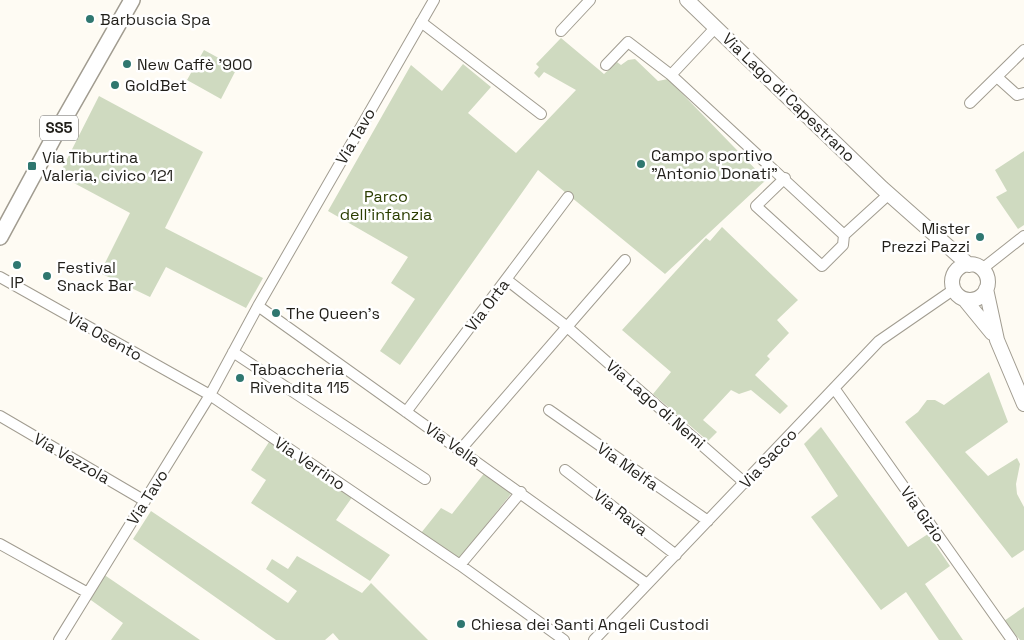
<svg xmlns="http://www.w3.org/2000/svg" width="1024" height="640" viewBox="0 0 1024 640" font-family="'Space Grotesk',sans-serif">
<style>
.green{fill:#cfdac0}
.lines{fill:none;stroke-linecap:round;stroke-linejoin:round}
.street-casing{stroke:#a19c90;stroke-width:12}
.secondary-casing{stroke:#a19c90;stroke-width:16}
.primary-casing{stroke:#a19c90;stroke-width:18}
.street{stroke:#fff;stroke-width:10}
.secondary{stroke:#fff;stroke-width:14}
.primary{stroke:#fff;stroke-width:15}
.poi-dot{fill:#2f7770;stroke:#fff;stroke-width:2}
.labels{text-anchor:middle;stroke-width:5;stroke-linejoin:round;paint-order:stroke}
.shield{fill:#fff;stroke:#64625f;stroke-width:1}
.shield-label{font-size:15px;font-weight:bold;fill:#211f1a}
.poi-label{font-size:16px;fill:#211f1a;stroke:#fff;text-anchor:start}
.street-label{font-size:16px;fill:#211f1a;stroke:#fff}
.park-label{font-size:16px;fill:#2b3d00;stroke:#fff}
</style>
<rect width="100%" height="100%" fill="#fefbf3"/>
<path class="green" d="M561 38 604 74 617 62 621 65 628 60 635 59 658 81 668 79 766 180 665 274 538 170 400 365 380 351 415 299 391 283 408 257 328 211 411 65 442 91 463 64 491 87 468 113 516 153 576 90 544 72 539 78 534 73 539 67 536 64Z
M204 50 237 68 221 99 187 80Z
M99 96 203 152 165 228 263 278 246 308 166 267 150 297 100 273 130 213 59 175Z
M1024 151V225L1018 229 996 197 1007 191 995 170Z
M722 227 798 300 777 320 789 333 767 356 770 359 755 375 788 406 780 414 751 390 739 394 731 390 703 420 717 432 708 441 653 394 671 372 622 330 706 238 710 241Z
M989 372 1008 422 965 452 988 476 1017 458 1020 464 1016 484 1017 494 1024 507V550L1012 558 905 422 918 412 927 400H935L944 405Z
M821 427 908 547 928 534 950 566 925 584 963 640H939L906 592 881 610 811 517 838 496 804 444Z
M269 442 353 496 336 520 390 555 370 581 251 503 266 480 251 470Z
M486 471 514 490 458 560 421 533 441 508 452 514Z
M151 511 288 603 297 591 266 569 272 559 288 569 297 556 362 593 371 583 428 640H339L333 633 325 640H276L133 539Z
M103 574 200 640H111L123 623 88 598Z
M1024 607V640H1020L1004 621Z"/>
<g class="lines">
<defs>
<path id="street" d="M421 22 541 114
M561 31 590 0
M606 65 628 42 671 75 844 235 889 194
M671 75 716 27
M997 77 1017 95 1024 93
M970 103 1024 50
M785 178 756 206 822 266 843 245 844 235
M982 269 1024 236
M0 277 210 395 460 565 564 640
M507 280 566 326 745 483
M258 306 647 584
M233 352 425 479
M834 388 1012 640
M549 410 708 521
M406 412 568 197
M0 416 145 501
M461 449 625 260
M565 470 676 555
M0 544 88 593
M460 565 521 492
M59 640 210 395 258 306 434 0
M594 640 879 341 953 290"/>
<path id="secondary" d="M687 0 882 188 969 265
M952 282a18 18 0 1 1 36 0a18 18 0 1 1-36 0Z
M986 289 997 340 1024 404
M965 300 992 333"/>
<path id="primary" d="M0 237 54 137 132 0"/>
</defs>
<use href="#street" class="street-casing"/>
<use href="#secondary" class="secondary-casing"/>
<use href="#primary" class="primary-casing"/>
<use href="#street" class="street"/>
<use href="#secondary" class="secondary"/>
<use href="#primary" class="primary"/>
</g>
<g class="poi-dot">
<circle cx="90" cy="19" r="5"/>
<circle cx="127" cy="64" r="5"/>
<circle cx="115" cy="85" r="5"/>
<circle cx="641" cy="164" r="5"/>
<rect x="27" y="161" width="10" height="10" rx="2.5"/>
<circle cx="980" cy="237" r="5"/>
<circle cx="17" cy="265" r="5"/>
<circle cx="47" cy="276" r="5"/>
<circle cx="276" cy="313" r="5"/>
<circle cx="240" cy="378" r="5"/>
<circle cx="461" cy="624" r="5"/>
</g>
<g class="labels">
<rect class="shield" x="40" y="115.5" width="38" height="25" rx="4"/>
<g class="shield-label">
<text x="59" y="133">SS5</text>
</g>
<g class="poi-label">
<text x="100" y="25">Barbuscia Spa</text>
<text x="137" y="70">New Caffè '900</text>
<text x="125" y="91">GoldBet</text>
<text x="651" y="161">Campo sportivo<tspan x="651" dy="18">"Antonio Donati"</tspan></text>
<text x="42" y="163">Via Tiburtina<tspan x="42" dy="18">Valeria, civico 121</tspan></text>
<text x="970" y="234" text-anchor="end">Mister<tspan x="970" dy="18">Prezzi Pazzi</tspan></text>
<text x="57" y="273">Festival<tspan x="57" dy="18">Snack Bar</tspan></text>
<text x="17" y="288" text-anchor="middle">IP</text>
<text x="286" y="319">The Queen's</text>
<text x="250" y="375">Tabaccheria<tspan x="250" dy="18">Rivendita 115</tspan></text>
<text x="471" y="630">Chiesa dei Santi Angeli Custodi</text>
</g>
<g class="street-label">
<text transform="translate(789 97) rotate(44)" y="6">Via Lago di Capestrano</text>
<text transform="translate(355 136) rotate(-60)" y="6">Via Tavo</text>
<text transform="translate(487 305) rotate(-53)" y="6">Via Orta</text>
<text transform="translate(105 336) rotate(29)" y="6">Via Osento</text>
<text transform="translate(656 404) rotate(41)" y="6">Via Lago di Nemi</text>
<text transform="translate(453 444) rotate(35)" y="6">Via Vella</text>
<text transform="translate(72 458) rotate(30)" y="6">Via Vezzola</text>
<text transform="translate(768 458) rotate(-47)" y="6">Via Sacco</text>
<text transform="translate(310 463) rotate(34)" y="6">Via Verrino</text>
<text transform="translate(628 466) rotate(35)" y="6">Via Melfa</text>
<text transform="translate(147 497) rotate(-58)" y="6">Via Tavo</text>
<text transform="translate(621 512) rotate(38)" y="6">Via Rava</text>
<text transform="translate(923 514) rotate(55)" y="6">Via Gizio</text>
</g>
<g class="park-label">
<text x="386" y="202">Parco<tspan x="386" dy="18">dell'infanzia</tspan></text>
</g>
</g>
</svg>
